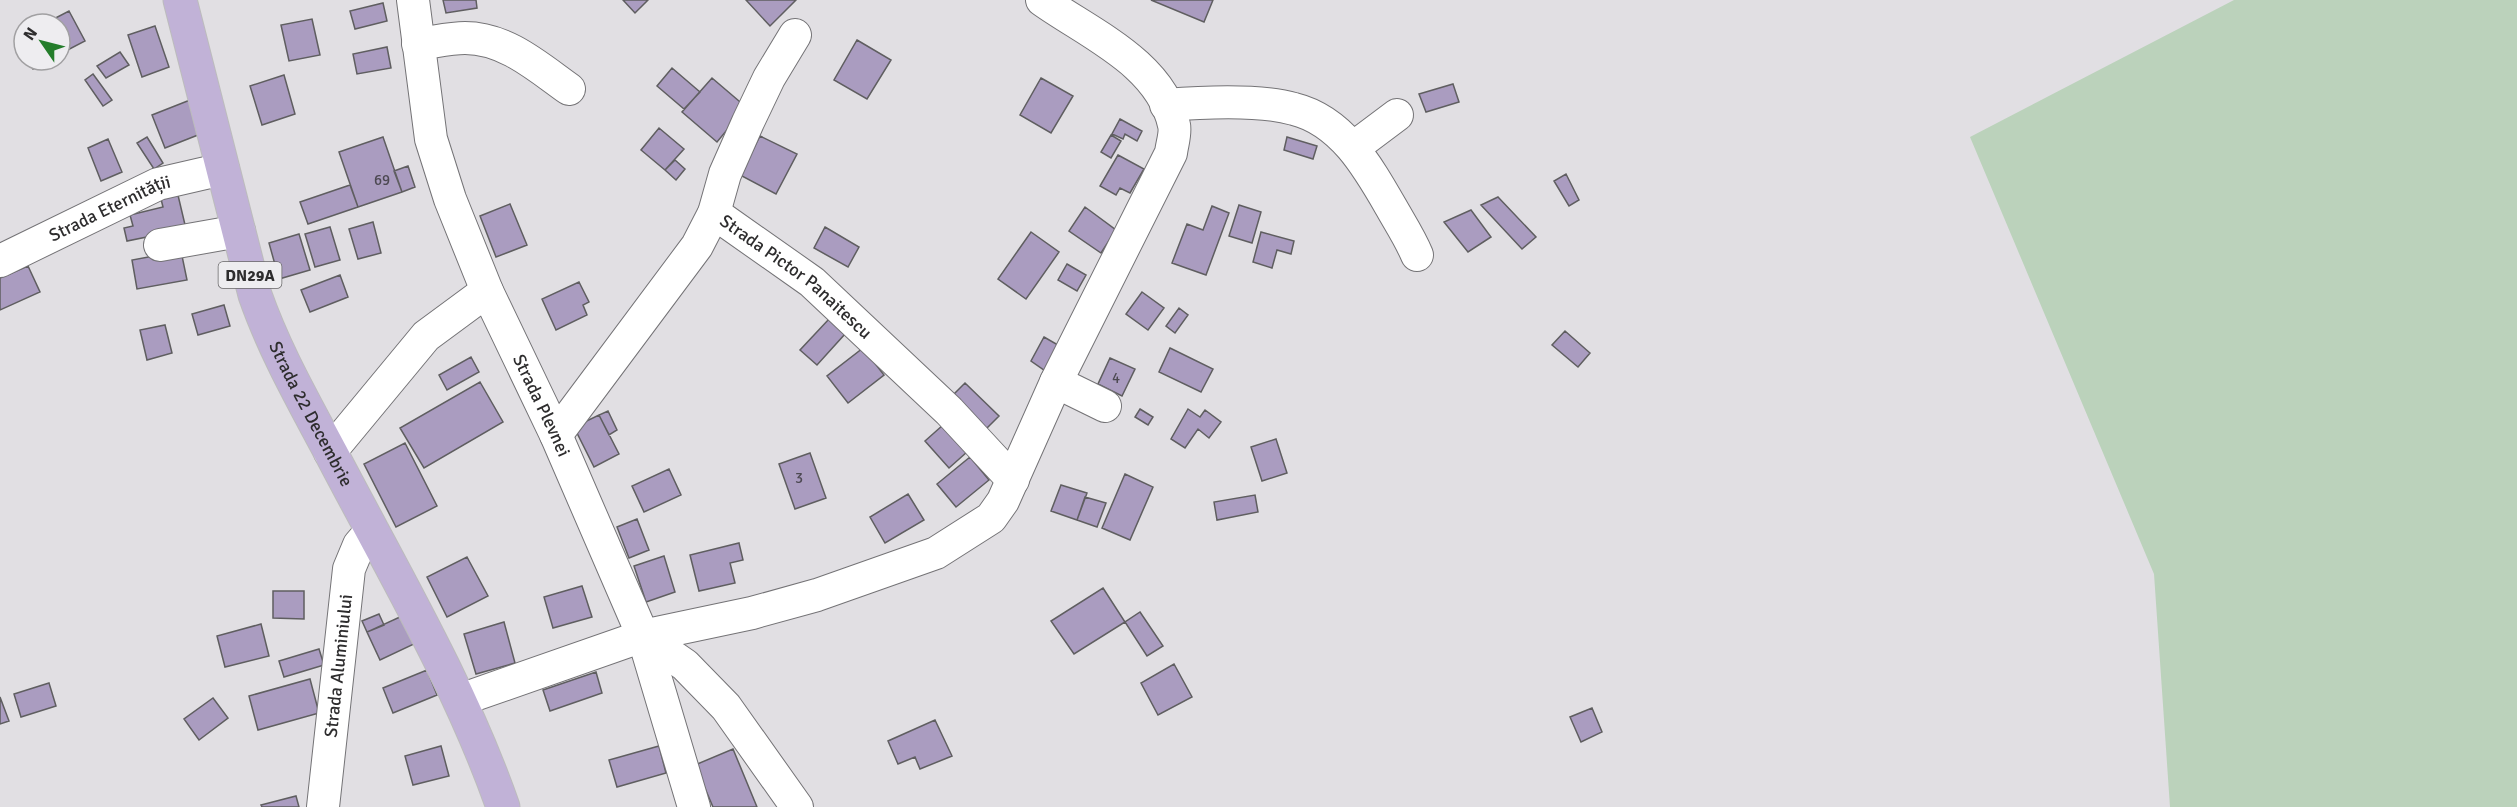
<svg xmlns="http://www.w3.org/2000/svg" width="2517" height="807" viewBox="0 0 2517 807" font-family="Signika,sans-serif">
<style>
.green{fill:#bbd2bb}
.building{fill:#aa9cc0;stroke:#5f5e60;stroke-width:1.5}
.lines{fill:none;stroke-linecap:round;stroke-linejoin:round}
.minor-casing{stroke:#747376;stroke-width:34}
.major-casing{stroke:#bcbcbc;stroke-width:35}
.minor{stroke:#fff;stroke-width:32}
.major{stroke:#c1b2d7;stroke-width:33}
.labels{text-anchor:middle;stroke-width:5;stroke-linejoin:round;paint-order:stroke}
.number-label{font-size:15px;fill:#4d4952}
.shield{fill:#eeedf0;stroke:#686768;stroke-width:1.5}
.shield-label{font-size:16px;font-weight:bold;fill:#2e2d2e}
.street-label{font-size:18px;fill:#2e2d2e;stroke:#eeedf0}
</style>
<rect width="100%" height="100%" fill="#e1dfe3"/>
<path class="green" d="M2234 0H2517V807H2170L2154 574 1970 137Z"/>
<path class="building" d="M443 0H476L477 8 446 13Z
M623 0H648L635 13Z
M746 0H796L770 26Z
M1151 0H1213L1204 22Z
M383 3 387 21 355 29 350 11Z
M69 11 85 41 60 54V24H44Z
M312 19 320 55 289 61 281 25Z
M155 26 169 67 142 77 128 35Z
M857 40 891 60 867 99 834 80Z
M387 47 391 68 357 74 353 54Z
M120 52 129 65 106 78 97 66Z
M28 60H49L33 69Z
M672 68 700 92 684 109 657 86Z
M93 74 112 100 103 106 85 80Z
M284 75 295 114 262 125 250 86Z
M712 78 746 107 717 142 682 112Z
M1041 78 1073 96 1051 133 1020 115Z
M1453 84 1459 102 1426 112 1419 94Z
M190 100 203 133 165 148 152 115Z
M1120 119 1142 131 1137 141 1125 134 1123 139 1112 134Z
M659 128 684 149 665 170 641 150Z
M1111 135 1121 141 1111 158 1101 152Z
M760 136 797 154 776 194 740 175Z
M147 137 163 163 154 169 137 143Z
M383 137 402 192 358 207 339 152Z
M1287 137 1317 146 1313 159 1284 150Z
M108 139 122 172 101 181 88 148Z
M1118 155 1144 169 1130 193 1120 188 1116 195 1100 186Z
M675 160 685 169 676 180 665 170Z
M408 166 415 187 402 192 394 171Z
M1566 174 1579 200 1569 206 1554 181Z
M350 185 358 207 308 224 300 202Z
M177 191 186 229 127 241 124 228 133 226 130 215 163 207 160 195Z
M1498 197 1536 237 1522 249 1481 205Z
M510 204 527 245 496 257 480 216Z
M1239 205 1261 212 1252 243 1229 236Z
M1212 206 1229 213 1206 275 1172 263 1187 224 1203 230Z
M1085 207 1116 230 1101 253 1069 231Z
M1471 210 1491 237 1468 252 1444 222Z
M373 222 381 253 358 259 349 229Z
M330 227 340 260 315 267 305 234Z
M825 227 859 247 848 267 814 248Z
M1031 232 1059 252 1026 299 998 279Z
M1261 232 1294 241 1291 254 1277 250 1272 268 1253 262Z
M299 234 310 270 279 279 269 243Z
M181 251 187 280 137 289 132 260Z
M1067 264 1086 275 1077 291 1058 280Z
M28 266 40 292 0 310V278Z
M340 275 348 297 310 312 301 290Z
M579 282 589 302 583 305 587 315 556 330 542 299Z
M1142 292 1164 308 1148 330 1126 314Z
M224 305 230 326 198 335 192 314Z
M1179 308 1188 315 1175 333 1166 326Z
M829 319 845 334 817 365 800 350Z
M165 325 172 353 147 360 140 330Z
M1565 331 1590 353 1578 367 1552 345Z
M1044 337 1065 349 1054 377 1031 361Z
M863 348 884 375 848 403 827 376Z
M1170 348 1213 369 1201 392 1159 372Z
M471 357 479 372 447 390 439 375Z
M1110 358 1135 369 1122 396 1098 384Z
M480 382 503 422 424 468 400 428Z
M965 383 999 416 981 434 948 400Z
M1140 409 1153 417 1148 425 1135 417Z
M1188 409 1200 417 1205 410 1221 422 1209 438 1198 429 1185 448 1171 439Z
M608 411 617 430 609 435 599 415Z
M599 415 619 454 594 467 574 427Z
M943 425 967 452 949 468 925 441Z
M1276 439 1287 473 1262 481 1251 447Z
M405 443 437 506 396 527 364 464Z
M810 453 826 498 795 509 779 464Z
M970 457 989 480 956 507 937 484Z
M669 469 681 495 644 512 632 486Z
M1125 474 1153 487 1130 540 1102 528Z
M1061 485 1087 493 1077 520 1051 511Z
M908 494 924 520 885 543 870 517Z
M1255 495 1258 512 1217 520 1214 502Z
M1085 497 1106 503 1097 527 1077 520Z
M637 519 649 550 629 558 617 527Z
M739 543 743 560 730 563 735 583 699 591 690 555Z
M664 556 675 592 646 602 634 566Z
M467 557 488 596 447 617 427 577Z
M582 586 592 617 553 628 544 597Z
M1103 588 1125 622 1074 654 1051 621Z
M273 591H304V619L273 618Z
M1140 612 1163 646 1147 656 1125 622Z
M379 614 384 625 367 632 362 621Z
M402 616 414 644 380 660 367 632Z
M504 622 515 663 476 674 464 634Z
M261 624 269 656 225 667 217 636Z
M319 649 324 665 284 677 279 661Z
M1174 664 1192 697 1158 715 1141 683Z
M427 670 437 695 393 713 383 688Z
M596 672 602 693 550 711 543 690Z
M310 679 319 713 258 730 249 696Z
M49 683 56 706 21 717 14 694Z
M0 697 9 721 0 724Z
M213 698 228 718 199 740 184 719Z
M1592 708 1602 732 1581 742 1570 717Z
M935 720 952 756 920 769 915 757 898 764 888 741Z
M441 746 449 776 413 785 405 756Z
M659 746 666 773 617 787 609 760Z
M733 749 757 807H713L695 765Z
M296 796 299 807H262L261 805Z"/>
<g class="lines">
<defs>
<g id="minor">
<path id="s1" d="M413 0 431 139 450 199 487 291 556 435 643 636 694 807"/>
<path d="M418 44C434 42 450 38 465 38 506 38 538 67 569 89"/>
<path d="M1166 105C1203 102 1259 99 1294 109 1342 121 1368 167 1391 207 1400 223 1410 238 1417 255"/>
<path d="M1353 148 1397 115"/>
<path id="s2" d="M714 213 812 282 949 411 1013 480"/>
<path d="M160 245 239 231"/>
<path id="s3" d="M0 261 158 184 223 169"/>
<path d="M1056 382 1105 406"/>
<path d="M556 435 697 246 714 213 725 174 748 122 769 78 795 35"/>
<path d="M330 452 426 336 487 291"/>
<path d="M643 636 685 665 726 707 797 807"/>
<path d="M460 700 643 636 752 613 817 595 936 553 991 518 1003 501 1056 382 1171 153C1172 144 1176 133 1174 125 1161 63 1088 33 1042 0"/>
<path id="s4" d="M323 807 349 569 359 545 371 531"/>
</g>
<g id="major">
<path id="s5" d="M180 0 255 295C275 352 304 402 332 455 392 570 460 684 503 807"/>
</g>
</defs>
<use href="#minor" class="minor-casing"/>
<use href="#major" class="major-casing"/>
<use href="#minor" class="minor"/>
<use href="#major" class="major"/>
</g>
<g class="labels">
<g class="number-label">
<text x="382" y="185">69</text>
<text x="1116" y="383">4</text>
<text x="799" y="483">3</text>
</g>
<rect class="shield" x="218.5" y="262" width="63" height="26" rx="4.5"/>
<g class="shield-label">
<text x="250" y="281">DN29A</text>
</g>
<g class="street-label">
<text dy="6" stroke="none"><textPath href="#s3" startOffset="122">Strada Eternității</textPath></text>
<text dy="6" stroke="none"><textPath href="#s2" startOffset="104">Strada Pictor Panaitescu</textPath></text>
<text dy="6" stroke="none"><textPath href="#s1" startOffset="429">Strada Plevnei</textPath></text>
<text dy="6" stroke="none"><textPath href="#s5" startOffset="436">Strada 22 Decembrie</textPath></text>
<text dy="6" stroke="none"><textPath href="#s4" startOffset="142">Strada Aluminiului</textPath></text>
</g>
</g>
<g transform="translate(42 42) rotate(305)"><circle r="28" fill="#eeedf0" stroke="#a1a0a2" stroke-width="1.5"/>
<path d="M0-4.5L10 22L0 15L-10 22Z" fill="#247d2b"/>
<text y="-9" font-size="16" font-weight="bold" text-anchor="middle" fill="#2e2d2e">N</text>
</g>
</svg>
